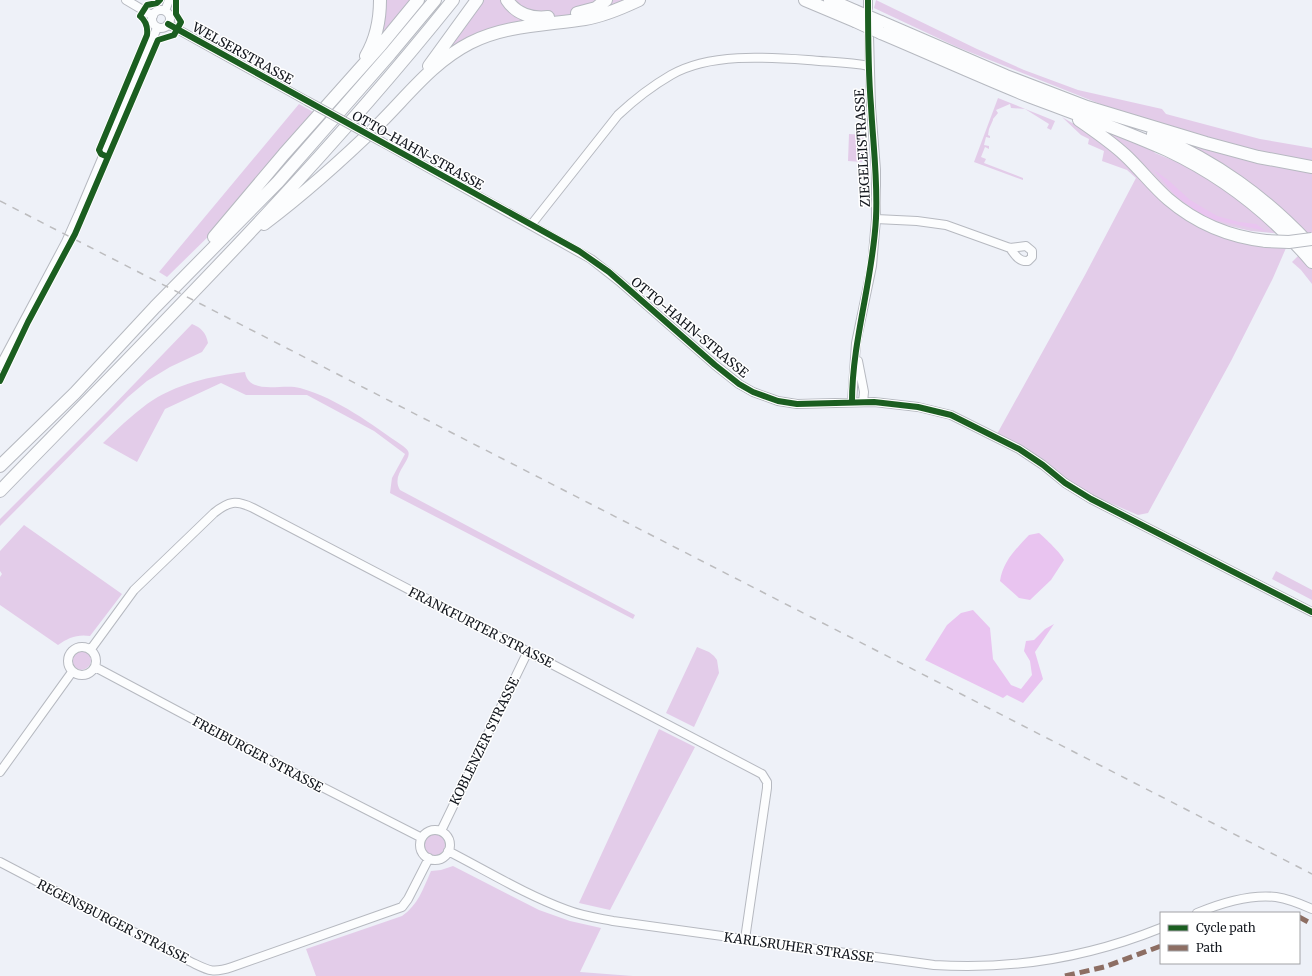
<svg xmlns="http://www.w3.org/2000/svg" width="1312" height="976" viewBox="0 0 1312 976" font-family="Merriweather,serif">
<style>
.green{fill:#e3cce9}
.forest{fill:#e9c4f0}
.lines{fill:none;stroke-linecap:round;stroke-linejoin:round}
.minor-casing{stroke:#b6b9c0;stroke-width:10}
.highway-casing{stroke:#b6b9c0;stroke-width:14}
.minor{stroke:#fcfdfe;stroke-width:8}
.highway{stroke:#fcfdfe;stroke-width:12}
.rail{stroke:#bcbcbe;stroke-width:1.5;stroke-dasharray:7 7;stroke-linecap:butt}
.minor-bridge-casing{stroke:#b6b9c0;stroke-width:10;stroke-linecap:butt}
.highway-bridge-casing{stroke:#b6b9c0;stroke-width:14;stroke-linecap:butt}
.minor-bridge{stroke:#fcfdfe;stroke-width:8}
.highway-bridge{stroke:#fcfdfe;stroke-width:12}
.quiet{stroke:#8d6e63;stroke-width:5;stroke-dasharray:10 5;stroke-linecap:butt}
.cycleway-casing{stroke:#fff;stroke-width:8}
.cycleway{stroke:#1b5e20;stroke-width:6}
.labels{text-anchor:middle;stroke-width:3;stroke-linejoin:round;paint-order:stroke}
.street-label{font-size:13px;fill:#13171e;stroke:#fff}
</style>
<rect width="100%" height="100%" fill="#eef1f8"/>
<path class="green" d="M382 0H411L376 42Z
M483 0H628L602 12 534 24 444 56Z
M876 0 977 49 1024 70 1078 90 1162 109 1166 114 1260 139 1312 148V163L1264 154 1138 119 957 47 874 8Z
M998 98 1055 121 1051 130 1047 128 1049 124 1025 109 1011 108 1010 104 996 110 998 113 993 119V120L989 129 988 135 990 136V138L986 137 984 145 989 146V149L985 147 981 157 986 159 984 163 1023 178V180L974 162Z
M299 104 315 113 217 228 167 277 159 272Z
M1062 117 1091 134 1107 145 1185 217 1286 248 1273 278 1231 361 1148 513 1138 515 1089 494 1069 482 1042 459 997 434 1085 275 1136 178 1127 170 1102 161 1104 151 1088 144 1089 139 1081 135Z
M1097 126 1150 147 1155 153 1182 164 1185 163 1223 185 1283 234 1251 231 1212 222 1176 198 1122 146Z
M849 134 864 135 862 162 848 161Z
M1180 141 1215 152 1312 171V234H1307Z
M1300 254 1312 269V284L1301 270 1292 262Z
M192 324C201 328 206 332 208 343L202 352 170 367 147 381 128 397 0 526V519L108 411Z
M245 372C249 396 283 383 300 388 339 399 371 424 403 446 405 448 407 449 408 451 413 460 390 474 400 490L635 615 633 619 390 493 392 478 405 454 374 431 307 395H246L221 383 165 409 137 462 103 443C117 429 131 416 147 404 175 384 211 376 245 372Z
M24 525 122 594 90 636C77 634 68 638 58 645L0 605V577L2 574 0 571V551Z
M1276 571 1312 590V600L1272 579Z
M697 647 709 652 714 656 717 660 719 673 694 727 666 713Z
M71 660a10 10 0 1 1 20 0a10 10 0 1 1-20 0Z
M659 729 695 747 610 910 579 903Z
M423 845a11 11 0 1 1 22 0a11 11 0 1 1-22 0Z
M453 866 539 910 570 921 601 928 580 972 633 976H316L306 949 402 916C418 905 423 889 431 871L441 870Z"/>
<path class="forest" d="M1153 169 1168 180 1190 200 1217 216 1239 222 1256 224 1266 231 1205 218 1175 195Z
M1039 533C1045 538 1062 554 1064 560L1051 580 1030 600 1019 598 1000 581C1003 561 1016 549 1029 535Z
M973 610 990 628 993 659 1011 685 1021 689 1032 675 1030 661 1024 651 1026 641 1034 640 1045 629 1054 624 1035 652 1043 679 1023 703 1007 695 1003 698 925 660 947 625 961 613Z"/>
<g class="lines">
<defs>
<path id="minor" d="M126 0 153 16
M868 8V0
M152 19a9 9 0 1 1 18 0a9 9 0 1 1-18 0Z
M165 11 169 0
M168 24 307 101
M382 142 591 259 619 281 715 365 739 384 753 392 778 401 797 404 874 402 918 407 951 415 1019 449 1043 465 1065 483 1091 499 1312 612
M876 219 917 221 946 225 1010 248 1026 246 1032 251V257L1028 261C1019 262 1015 255 1010 248
M531 225 618 115C634 100 652 86 671 75 709 53 766 57 808 60 828 62 849 62 869 66
M858 361 864 392 863 402
M0 366 66 242 79 213 157 28
M852 402 856 343 872 266 876 219V170L871 107 869 36
M68 661a14 14 0 1 1 28 0a14 14 0 1 1-28 0Z
M91 649 134 590 214 513C229 501 236 500 253 508L762 774 767 782V788L745 939
M95 667 279 765 422 838
M0 772 72 672
M420 845a15 15 0 1 1 30 0a15 15 0 1 1-30 0Z
M441 831 528 651
M448 851C487 871 526 895 567 910 582 916 598 918 613 921L934 965C1011 970 1089 957 1161 928
M0 862 189 961C208 970 211 974 232 967L402 907 408 899 429 858
M1197 913C1221 903 1250 894 1276 897 1289 899 1301 904 1312 909"/>
<path id="highway" d="M507 0C516 14 532 19 548 17
M805 0 855 21
M830 0 855 11
M577 13 596 8 606 0
M881 22 1006 76 1087 107 1206 143 1258 157 1312 167
M881 33C931 54 981 77 1031 97 1076 114 1123 130 1167 150 1222 176 1272 215 1312 262
M366 56C376 39 380 20 380 0
M429 66 477 0
M1079 120C1095 131 1111 142 1125 155 1140 169 1153 186 1168 199 1196 223 1230 237 1266 241
M1153 134C1217 163 1264 195 1312 247
M264 224C305 193 343 159 380 123 409 94 433 62 470 43 505 25 546 25 585 19 604 16 622 8 639 0
M214 237 284 154 381 45 418 0
M0 466 75 393 155 307 278 182 390 54 435 0
M0 491C155 331 314 174 453 0"/>
</defs>
<use href="#minor" class="minor-casing"/>
<use href="#highway" class="highway-casing"/>
<use href="#minor" class="minor"/>
<use href="#highway" class="highway"/>
<path class="rail" d="M0 201 1312 874"/>
<defs>
<path id="minor-bridge" d="M307 101 382 142"/>
<path id="highway-bridge" d="M855 11 881 22
M855 21 881 33
M1266 241 1289 242 1312 239"/>
</defs>
<use href="#minor-bridge" class="minor-bridge-casing"/>
<use href="#highway-bridge" class="highway-bridge-casing"/>
<use href="#minor-bridge" class="minor-bridge"/>
<use href="#highway-bridge" class="highway-bridge"/>
<path class="quiet" d="M1299 917 1312 924
M1065 976 1104 967 1161 946"/>
<defs>
<path id="cycleway" d="M168 24 579 251 609 272 715 365 739 384 753 392 778 401 797 404 874 402 918 407 951 415 1019 449 1043 465 1065 483 1091 499 1312 612
M108 157 101 154 99 150 147 35C148 27 146 21 140 16L147 5 157 3 160 0
M0 381 28 322 75 234 158 40 174 35 181 22 176 14V0
M852 402C852 340 873 280 876 218 878 180 873 144 871 106 868 71 868 35 868 0"/>
</defs>
<use href="#cycleway" class="cycleway-casing"/>
<use href="#cycleway" class="cycleway"/>
</g>
<g class="labels">
<g class="street-label">
<text transform="translate(243 53) rotate(29)" y="5">WELSERSTRASSE</text>
<text transform="translate(862 148) rotate(-93)" y="5">ZIEGELEISTRASSE</text>
<text transform="translate(418 150) rotate(29)" y="5">OTTO-HAHN-STRASSE</text>
<text transform="translate(690 327) rotate(40)" y="5">OTTO-HAHN-STRASSE</text>
<text transform="translate(481 627) rotate(27)" y="5">FRANKFURTER STRASSE</text>
<text transform="translate(484 741) rotate(-64)" y="5">KOBLENZER STRASSE</text>
<text transform="translate(258 754) rotate(28)" y="5">FREIBURGER STRASSE</text>
<text transform="translate(113 921) rotate(27)" y="5">REGENSBURGER STRASSE</text>
<text transform="translate(799 947) rotate(8)" y="5">KARLSRUHER STRASSE</text>
</g>
</g>
<rect x="1160" y="912" width="140" height="52" fill="#ffffff" stroke="#a1a2a5"/>
<rect x="1168" y="925" width="20" height="6" fill="#1b5e20" stroke="#a1a2a5"/>
<text x="1196" y="932" font-size="12" fill="#13171e">Cycle path</text>
<rect x="1168" y="945" width="20" height="6" fill="#8d6e63" stroke="#a1a2a5"/>
<text x="1196" y="952" font-size="12" fill="#13171e">Path</text>
</svg>
